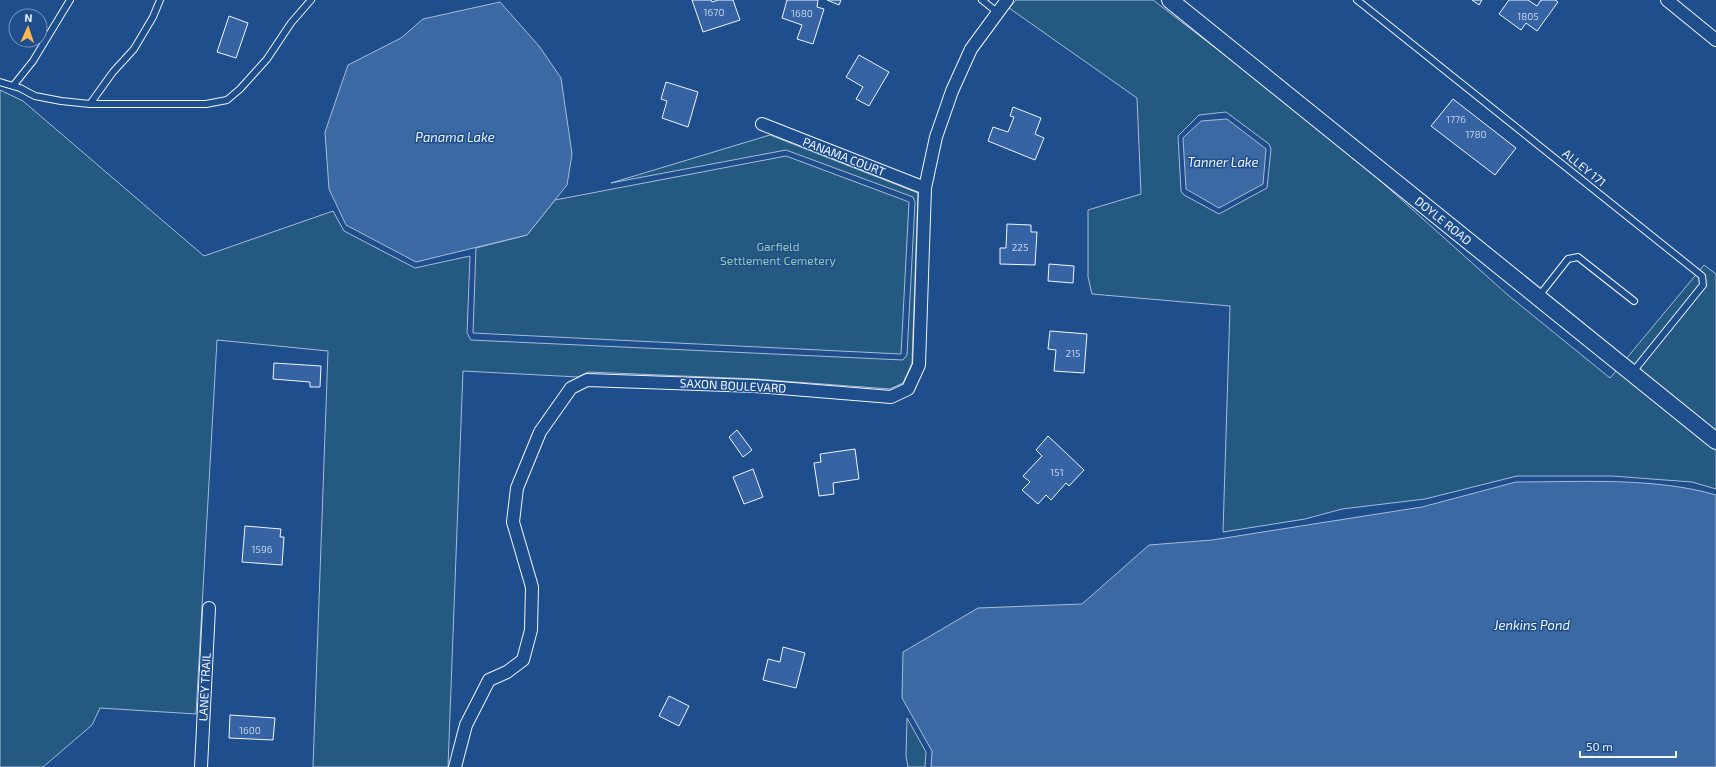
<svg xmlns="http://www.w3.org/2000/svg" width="1716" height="767" viewBox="0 0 1716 767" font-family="'Exo 2',sans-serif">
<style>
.green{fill:#245a82;stroke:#a8bbd7;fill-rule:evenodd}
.water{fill:#3b69a3;stroke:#a8bbd7}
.building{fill:#3563a3;stroke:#f2f6ff}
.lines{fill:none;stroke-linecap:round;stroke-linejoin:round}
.service-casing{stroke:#f2f6ff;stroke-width:8}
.minor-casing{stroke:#f2f6ff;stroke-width:14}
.secondary-casing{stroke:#f2f6ff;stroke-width:18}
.service{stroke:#1f4e8c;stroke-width:6}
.minor{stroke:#1f4e8c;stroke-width:12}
.secondary{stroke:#1f4e8c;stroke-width:16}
.labels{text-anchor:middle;stroke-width:3;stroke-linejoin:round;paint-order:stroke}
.number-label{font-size:10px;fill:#c3d1e8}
.street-label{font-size:12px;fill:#f2f6ff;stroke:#1f4e8c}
.park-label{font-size:12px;fill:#97c8a6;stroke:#1f4e8c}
.water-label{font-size:13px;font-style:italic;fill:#f2f6ff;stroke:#1f4e8c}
</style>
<rect width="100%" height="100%" fill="#1f4e8c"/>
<path class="green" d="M1016 0H1153L1261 83 1365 167 1509 296 1610 378 1617 370 1716 450V489L1692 482 1612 476H1517L1425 499 1342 509 1305 519 1223 532 1230 306 1092 294 1088 277V210L1141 194 1137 98 1009 8ZM1226 112 1269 144 1271 149 1267 188 1219 214 1184 195 1181 191 1178 136 1199 115Z
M0 90 23 101 204 256 333 211 344 231 415 268 470 256 467 333 471 340 903 360 907 355 915 202 913 197 786 150 611 183 770 135 918 193 912 363 903 383 890 389 755 379 588 372 578 377 463 371 448 767H313L328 351 217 340 196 714 100 708 92 725 43 767H0Z
M786 156 909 202 901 354 473 333 476 248 527 235 555 200Z
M1704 265 1716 274V432L1626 359Z
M907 718 926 752 925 767H908L906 756Z"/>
<path class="water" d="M500 2 539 46 561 78 572 154 567 185 527 235 416 262 346 225 329 189 325 132 348 65 401 38 423 19Z
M1227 119 1266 149 1263 184 1219 208 1186 189 1183 138 1201 121Z
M1516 482C1580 482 1654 477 1716 495V767H931L932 751 902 698 903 652 978 608 1082 604 1149 545 1212 540 1422 507Z"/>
<path class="building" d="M692 0H711L712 2 718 0H733L740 20 703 32Z
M787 0H818L817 7 824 9 813 44 797 39 802 25 782 18Z
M827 0H841L839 5Z
M1472 0H1482L1479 5Z
M1509 0H1528L1537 6 1541 0H1555L1558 2 1537 31 1526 23 1521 30 1499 14Z
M229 16 248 23 236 58 217 52Z
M859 55 889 72 869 106 856 99 863 87 846 77Z
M666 82 698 92 688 127 662 118 667 101 661 99Z
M1453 99 1516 148 1495 175 1431 126Z
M1013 107 1041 118 1035 134 1044 138 1035 160 988 141 993 127 1008 132 1014 117 1010 116Z
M1007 224 1031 225V232H1037L1035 265 1000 264V248H1006Z
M1049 264 1074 266 1073 283 1048 281Z
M1050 331 1087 334 1084 373 1054 371 1056 350 1048 349Z
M274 363 321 366 320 387H310V382L273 379Z
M737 430 752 450 743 457 729 437Z
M1048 436 1084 470 1069 486 1066 483 1051 500 1046 495 1038 504 1022 490 1030 482 1023 476 1042 456 1036 450Z
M855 449 859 479 833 483 834 494 819 496 814 463 821 462 820 454Z
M753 469 763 497 744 504 733 477Z
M245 526 281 529 280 537H284L282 565 242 562Z
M783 647 805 653 796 688 763 680 768 659 780 662Z
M669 696 689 706 679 726 659 716Z
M230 715 275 718 273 740 229 738Z"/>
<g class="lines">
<defs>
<path id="service" d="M982 0 997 12
M1357 0 1702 276 1703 285 1632 373
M0 82 20 88 35 96 61 101 90 104 113 72 134 49 153 17 160 0
M13 86 33 61 70 0
M90 104H206L227 100 240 89 267 59 291 23 311 0
M1539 296 1568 259 1578 257 1634 301"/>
<path id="minor" d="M1667 0 1716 40
M762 124 925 188
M201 767 209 608
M455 767 466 725 489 680 507 672 523 660 531 630 532 587 513 522 517 488 540 432 571 388 587 380 755 386 891 397 908 389 919 365 925 188 936 137 952 91 971 49 1007 0"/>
<path id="secondary" d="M1170 0 1716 441"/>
</defs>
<use href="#service" class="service-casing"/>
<use href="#minor" class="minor-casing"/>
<use href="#secondary" class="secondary-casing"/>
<use href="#service" class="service"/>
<use href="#minor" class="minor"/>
<use href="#secondary" class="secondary"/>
</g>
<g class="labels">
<g class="number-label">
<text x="714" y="16">1670</text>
<text x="802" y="17">1680</text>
<text x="1528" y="20">1805</text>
<text x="1456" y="123">1776</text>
<text x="1476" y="138">1780</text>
<text x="1020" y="251">225</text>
<text x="1073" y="357">215</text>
<text x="1057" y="476">151</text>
<text x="262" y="553">1596</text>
<text x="250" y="734">1600</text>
</g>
<g class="street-label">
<text transform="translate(844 157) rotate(21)" y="4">PANAMA COURT</text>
<text transform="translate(1584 168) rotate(39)" y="4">ALLEY 171</text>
<text transform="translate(1443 221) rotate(39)" y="4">DOYLE ROAD</text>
<text transform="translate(733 386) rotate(3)" y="4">SAXON BOULEVARD</text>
<text transform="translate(205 687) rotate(-87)" y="4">LANEY TRAIL</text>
</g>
<g class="park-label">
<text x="778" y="251">Garfield<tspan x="778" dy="14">Settlement Cemetery</tspan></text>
</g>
<g class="water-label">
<text x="455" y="142">Panama Lake</text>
<text x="1223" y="167">Tanner Lake</text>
<text x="1532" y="630">Jenkins Pond</text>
</g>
</g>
<g transform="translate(28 28) rotate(3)"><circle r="19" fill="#1f4e8c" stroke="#7391ba"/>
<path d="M0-3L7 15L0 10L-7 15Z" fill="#ffb74d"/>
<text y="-6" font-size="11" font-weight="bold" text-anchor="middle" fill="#f2f6ff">N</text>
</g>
<path d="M1580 751v6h96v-6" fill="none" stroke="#f2f6ff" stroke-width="2"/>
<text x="1586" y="751" font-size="12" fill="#f2f6ff" stroke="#1f4e8c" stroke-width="3" paint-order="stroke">50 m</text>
</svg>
